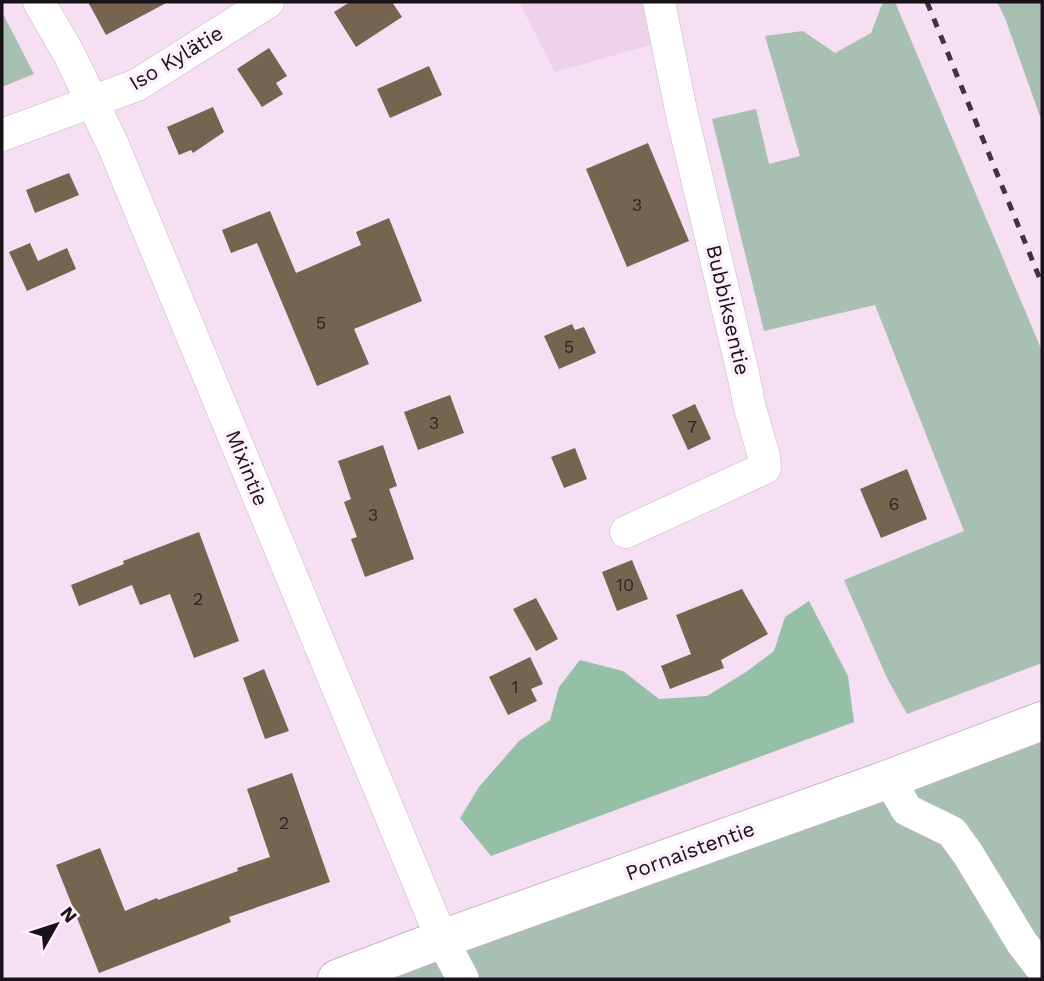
<svg xmlns="http://www.w3.org/2000/svg" width="1044" height="981" viewBox="0 0 1044 981" font-family="'Work Sans',sans-serif">
<style>
.built{fill:#efd1eb}
.green{fill:#a7c0b1}
.forest{fill:#95c0a7}
.building{fill:#776450}
.lines{fill:none;stroke-linecap:round;stroke-linejoin:round}
.minor-casing{stroke:#c9b2c6;stroke-width:33}
.tertiary-casing{stroke:#c9b2c6;stroke-width:40}
.minor{stroke:#fff;stroke-width:32}
.tertiary{stroke:#fff;stroke-width:38}
.rail{stroke:#3f343d;stroke-width:5;stroke-dasharray:9 9;stroke-linecap:butt}
.labels{text-anchor:middle;stroke-width:7;stroke-linejoin:round;paint-order:stroke}
.number-label{font-size:18px;fill:#312627}
.street-label{font-size:21px;fill:#1a1219;stroke:#fdeffb}
</style>
<rect width="100%" height="100%" fill="#f6def3"/>
<path class="built" d="M519 2H642L653 44 555 72Z"/>
<path class="green" d="M883 2H895L1042 351V663L907 714 887 678 844 580 964 531 875 305 764 331 712 119 756 109 769 164 800 156 765 36 803 31 835 53 871 33Z
M997 2H1042V122L1005 18Z
M2 12 34 74 2 87Z
M1042 721V979H342Z"/>
<path class="forest" d="M809 601 848 676 854 722 491 856 460 818 479 787 519 741 550 720 559 687 580 660 623 671 659 699 707 696 746 672 774 651 785 617Z"/>
<path class="building" d="M88 2H168L106 35Z
M350 2H392L402 17 356 47 334 12Z
M269 48 287 76 276 83 283 94 262 107 237 69Z
M429 66 442 95 390 118 377 89Z
M213 107 224 132 193 153 191 150 179 155 167 127Z
M648 143 689 241 627 267 586 169Z
M69 173 79 195 35 213 26 190Z
M270 211 296 273 361 245 356 232 389 218 422 301 354 329 369 364 317 386 257 243 231 253 222 230Z
M30 243 38 261 67 248 76 269 27 291 9 252Z
M572 324 575 330 584 327 596 353 559 369 544 336Z
M450 395 464 433 418 450 404 412Z
M695 404 711 439 688 450 672 415Z
M383 445 397 486 389 489 414 559 365 577 351 539 357 537 344 502 351 499 338 461Z
M575 448 587 479 564 488 551 457Z
M907 469 927 519 881 538 860 489Z
M199 532 239 641 194 658 170 594 140 605 132 585 79 606 71 585 124 564 123 561Z
M632 560 648 599 617 611 602 572Z
M742 589 768 634 721 660 724 668 670 689 661 666 691 654 676 615Z
M536 598 558 639 536 651 513 609Z
M530 657 543 684 531 689 537 701 508 715 489 677Z
M264 669 289 731 265 739 243 678Z
M292 773 330 882 229 917 231 922 99 973 56 865 100 848 125 911 157 898 158 900 238 871 237 868 270 857 247 789Z"/>
<g class="lines">
<defs>
<path id="minor" d="M39 2 69 54 113 145 426 901 442 939 463 979
M2 135 137 85 268 2
M626 532 765 468 764 456 750 408 744 378 682 115 659 2
M889 779 907 810 952 832 968 854 1022 943 1042 969"/>
<path id="tertiary" d="M337 979 442 939 889 779 1042 721"/>
</defs>
<use href="#minor" class="minor-casing"/>
<use href="#tertiary" class="tertiary-casing"/>
<use href="#minor" class="minor"/>
<use href="#tertiary" class="tertiary"/>
<path class="rail" d="M927 2 1042 284"/>
</g>
<g class="labels">
<g class="number-label">
<text x="637" y="211">3</text>
<text x="321" y="329">5</text>
<text x="569" y="353">5</text>
<text x="434" y="429">3</text>
<text x="692" y="433">7</text>
<text x="894" y="510">6</text>
<text x="373" y="521">3</text>
<text x="625" y="591">10</text>
<text x="198" y="605">2</text>
<text x="515" y="693">1</text>
<text x="284" y="829">2</text>
</g>
<g class="street-label">
<text transform="translate(176 58) rotate(-31)" y="7">Iso Kylätie</text>
<text transform="translate(728 310) rotate(77)" y="7">Bubbiksentie</text>
<text transform="translate(247 468) rotate(68)" y="7">Mixintie</text>
<text transform="translate(690 851) rotate(-20)" y="7">Pornaistentie</text>
</g>
</g>
<rect width="1044" height="981" fill="none" stroke="#1a1219" stroke-width="7"/>
<g transform="translate(56 925) rotate(51)" stroke="#fdeffb" stroke-width="5" paint-order="stroke">
<path d="M0-5L12 26L0 18L-12 26Z" fill="#1a1219"/>
<text y="-10" font-size="19" font-weight="bold" text-anchor="middle" fill="#1a1219">N</text>
</g>
</svg>
